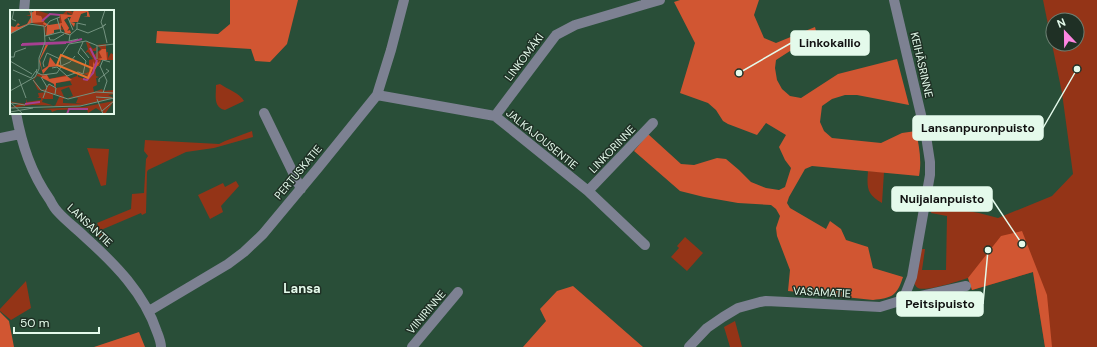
<svg xmlns="http://www.w3.org/2000/svg" width="1097" height="347" viewBox="0 0 1097 347" font-family="'DM Sans',sans-serif">
<style>
.green{fill:#943417;fill-rule:evenodd}
.forest{fill:#d15632}
.lines{fill:none;stroke-linecap:round;stroke-linejoin:round}
.minor{stroke:#7d8192;stroke-width:10}
.labels{text-anchor:middle;stroke-width:3;stroke-linejoin:round;paint-order:stroke}
.street-label{font-size:11px;fill:#e4faeb;stroke:#1f3025}
.quarter-label{font-size:13px;font-weight:bold;fill:#e4faeb;stroke:#1f3025}
.inset-river{fill:none;stroke:#a64091;stroke-width:2}
.inset-road{fill:none;stroke:#749380;stroke-width:1}
.view{fill:#e7712d;fill-opacity:0.15;stroke:#e7712d;stroke-width:2}
.inset-edge{fill:none;stroke:#e4faeb;stroke-width:2}
.leader{fill:none;stroke:#e4faeb;stroke-width:1.5}
.callout-dot{fill:#e4faeb;stroke:#1f3025;stroke-width:1.5}
.callout{fill:#e4faeb;stroke:#e4faeb;stroke-width:1.5}
.callout-label{font-size:12px;text-anchor:middle;font-weight:bold;fill:#111}
</style>
<rect width="100%" height="100%" fill="#294e38"/>
<path class="green" d="M1043 0H1097V347H1045L1033 272 972 290 968 278C958 281 927 292 918 288 916 287 916 286 914 283L921 249H925L922 270H946L947 216 931 213 933 205 979 213 998 218 1052 196 1073 174 1062 93ZM1053 20H1077V44H1053Z
M220 84C227 89 240 93 244 101L225 110C213 107 216 96 216 85Z
M252 131 253 137 214 148 186 152 148 170 147 172 146 213 142 215 141 213 101 230 104 237 103 238 101 239 86 224 85 222 89 218 91 220 90 221 93 227 98 225 97 223 131 209 132 194 144 193 146 159 148 156 144 151 145 140 219 144 225 141Z
M87 148 109 149 106 185 101 186Z
M868 171 884 172 882 203C866 194 867 187 868 171Z
M236 181 239 186 221 206 223 212 210 219 198 195 223 183 225 187Z
M685 237 703 253 687 271 671 257 679 248 677 246Z
M26 281 31 308 11 320 0 311V309Z
M735 321 742 347H730L724 327Z"/>
<path class="forest" d="M230 0H298L287 44 270 62 255 61 251 49 156 43 157 31 218 34 230 24Z
M680 0H759L754 15 764 38 776 43 815 27 819 43 790 51 776 60 775 68 777 80 782 89 790 96 801 98 838 74 897 59 909 105 857 95H845L832 99 822 106 820 122 824 131 832 138 881 143 902 133 916 131C919 146 922 160 919 176L812 166 805 169 789 197 787 203 790 208 826 229 830 221 841 229 846 240 868 247 873 268 903 277C897 296 892 298 873 300L788 291 790 270 777 236 776 228 780 216 776 209 771 205 738 203 704 197 680 191 634 151 648 134 681 164 694 165 717 158 726 159 739 170 751 182 766 188 779 190 785 187 791 168 785 160 779 147 786 135 766 123 757 135 728 124 723 121 716 110 708 103 680 93 695 43 674 2Z
M1022 231 1047 295 1052 347H1045L1033 272 972 290 968 278 1001 236Z
M573 286 643 347H523L546 321 540 309 557 291Z
M0 312 9 321 14 347H0Z
M139 332 145 347H94Z"/>
<g class="lines">
<path class="minor" d="M894 0 926 136 930 162V175L912 277 903 300
M646 4 660 0
M24 11 25 0
M377 95 495 116 588 191 645 245
M16 113C22 145 31 173 50 200 52 204 55 209 58 212 66 221 77 229 85 237 115 264 144 293 157 332 159 337 161 342 161 347
M264 113 301 189
M495 116 556 35 575 25 646 4V0
M0 138 20 134
M588 191 653 123
M149 311 228 264 244 252 263 234 318 168 377 95 391 50 404 0
M412 347 458 292
M689 347 707 328 723 317 738 308 760 302 766 301 787 302 880 307 903 300 966 286"/>
</g>
<g class="labels">
<g class="street-label">
<text transform="translate(524 57) rotate(-53)" y="4">LINKOMÄKI</text>
<text transform="translate(922 65) rotate(77)" y="4">KEIHÄSRINNE</text>
<text transform="translate(542 139) rotate(39)" y="4">JALKAJOUSENTIE</text>
<text transform="translate(612 149) rotate(-46)" y="4">LINKORINNE</text>
<text transform="translate(298 172) rotate(-50)" y="4">PERTUSKATIE</text>
<text transform="translate(90 225) rotate(43)" y="4">LANSANTIE</text>
<text transform="translate(822 292) rotate(3)" y="4">VASAMATIE</text>
<text transform="translate(426 312) rotate(-50)" y="4">VIINIRINNE</text>
</g>
<g class="quarter-label">
<text x="302" y="293">Lansa</text>
</g>
</g>
<g transform="translate(10 10)">
<rect width="104" height="104" fill="#294e38"/>
<path d="M25 0 43 5H52L57 0 63 2 62 5 57 2 58 8 54 10 59 18 57 24 61 23 59 25 54 24 55 19 51 20 50 16 53 19 54 17 50 16 49 5H40L35 9 34 13 37 14 35 26 34 17 28 15 36 17 22 13 21 6H16L25 3ZM76 32 81 33 79 34 83 39 87 37 86 41H83L84 45 91 39 87 35 96 34V41L91 43 98 42V48L101 43 104 45V50H91L89 56H85L86 66 89 67 86 68 87 75 83 77 84 82 92 79 93 81 104 80V76V84L98 85 104 88 68 96 22 95 0 98 9 94 2 93 0 91V89L2 92 16 94V89L17 92 31 90V88H27L29 87 28 83 38 82 28 80 23 70 28 64H39L37 65 40 69 56 65 59 69 67 66 68 63V67L76 69 77 65 73 64 79 62V50L83 49 78 42 75 43 78 39ZM27 66 34 68 44 74 45 78 39 75 37 78 35 74 36 79 31 80 24 70ZM60 71 62 75 46 78V73ZM59 77 63 86 55 89 51 80ZM43 84 50 85 45 96 32 92 34 86 33 89H43ZM65 87 68 88 66 93 73 94 53 93V89ZM104 91 95 104 86 98 78 103 77 99 47 100 42 102 41 100 30 99 73 97Z" fill="#943417" fill-rule="evenodd"/>
<path d="M19 0 21 3 26 0V5L31 6 34 12 21 13 0 24V16L5 17 8 13 10 15 6 16 9 17 17 14 21 7ZM64 0H78L80 7 73 6H77V2L71 4 68 12H61L65 13 64 17 59 11 61 7H58L54 10 59 18 57 21 60 20 61 23 56 24 51 14V19L44 20V23L36 26 37 16 33 14 34 12 39 15 52 13 50 4 62 5ZM36 34 38 35 30 50 32 60 38 56 40 47 47 56H51L39 57 33 64 29 51ZM92 39H96L97 50H91L83 63V51L84 54 87 51 88 53 91 50 87 49 92 48 89 42ZM37 65 39 69 57 66 62 70 46 73 45 78 44 74 32 68V66Z" fill="#d15632"/>
<path class="inset-river" d="M32 11 40 4 50 5M12 34 61 32 72 29M11 35 56 33M80 38 86 50M73 69 77 70 83 63 87 50M15 94 30 92M57 104 59 99H78"/>
<path class="inset-road" d="M4 0 2 9 6 11M21 0 22 13M47 8 51 22M58 8 63 20M35 17 40 11 50 7M67 19V13L76 15M94 20 91 12 95 0M94 20 97 33M0 24 19 14 34 16 35 32 29 48M60 25 59 31 68 29M35 26 51 22 60 25 67 19 78 23 92 17 96 14 91 18M39 27 40 30H44L54 24M87 36V49M71 38 79 48M0 47H4L5 42 16 38M0 51 22 64M51 56 60 52 65 46M90 56 97 71 93 83M34 57 33 53 37 43 50 49M90 57 93 50 100 52M42 58 47 57 57 66 68 62 73 64M27 59 26 62 32 65 47 63 51 57 50 48 59 34 76 31 88 36 104 34M3 60 21 68 26 61M73 64 76 51 68 43 73 32M31 67 37 77 33 88M9 69 16 88M23 70 31 80 58 89 86 82 104 83M89 72V69L99 61 96 59M37 77 39 74 46 78 45 84M0 81 25 67 29 59V48M86 87 102 88M87 89 93 104M0 92 13 104M2 93 15 95M0 98 70 96 104 88M92 101 104 91M0 102 23 98"/>
<path class="view" d="M51 45 82 58 78 68 47 55Z"/>
<rect width="104" height="104" class="inset-edge"/>
</g>
<path class="leader" d="M739 73L791 43M1077 69L1043 128M1022 244L992 199M988 250L983 304"/>
<g class="callout-dot">
<circle cx="739" cy="73" r="4"/>
<circle cx="1077" cy="69" r="4"/>
<circle cx="1022" cy="244" r="4"/>
<circle cx="988" cy="250" r="4"/>
</g>
<g class="callout">
<rect x="791" y="31" width="78" height="24" rx="4"/>
<rect x="913" y="116" width="130" height="24" rx="4"/>
<rect x="892" y="187" width="100" height="24" rx="4"/>
<rect x="897" y="292" width="86" height="24" rx="4"/>
</g>
<g class="callout-label">
<text x="830" y="47">Linkokallio</text>
<text x="978" y="132">Lansanpuronpuisto</text>
<text x="942" y="203">Nuijalanpuisto</text>
<text x="940" y="308">Peitsipuisto</text>
</g>
<g transform="translate(1065 32) rotate(338)"><circle r="19" fill="#1f3025" stroke="#6e8174"/>
<path d="M0-3L7 15L0 10L-7 15Z" fill="#fd86e2"/>
<text y="-6" font-size="11" font-weight="bold" text-anchor="middle" fill="#e4faeb">N</text>
</g>
<path d="M14 327v6h85v-6" fill="none" stroke="#e4faeb" stroke-width="2"/>
<text x="20" y="327" font-size="12" fill="#e4faeb" stroke="#1f3025" stroke-width="3" paint-order="stroke">50 m</text>
</svg>
